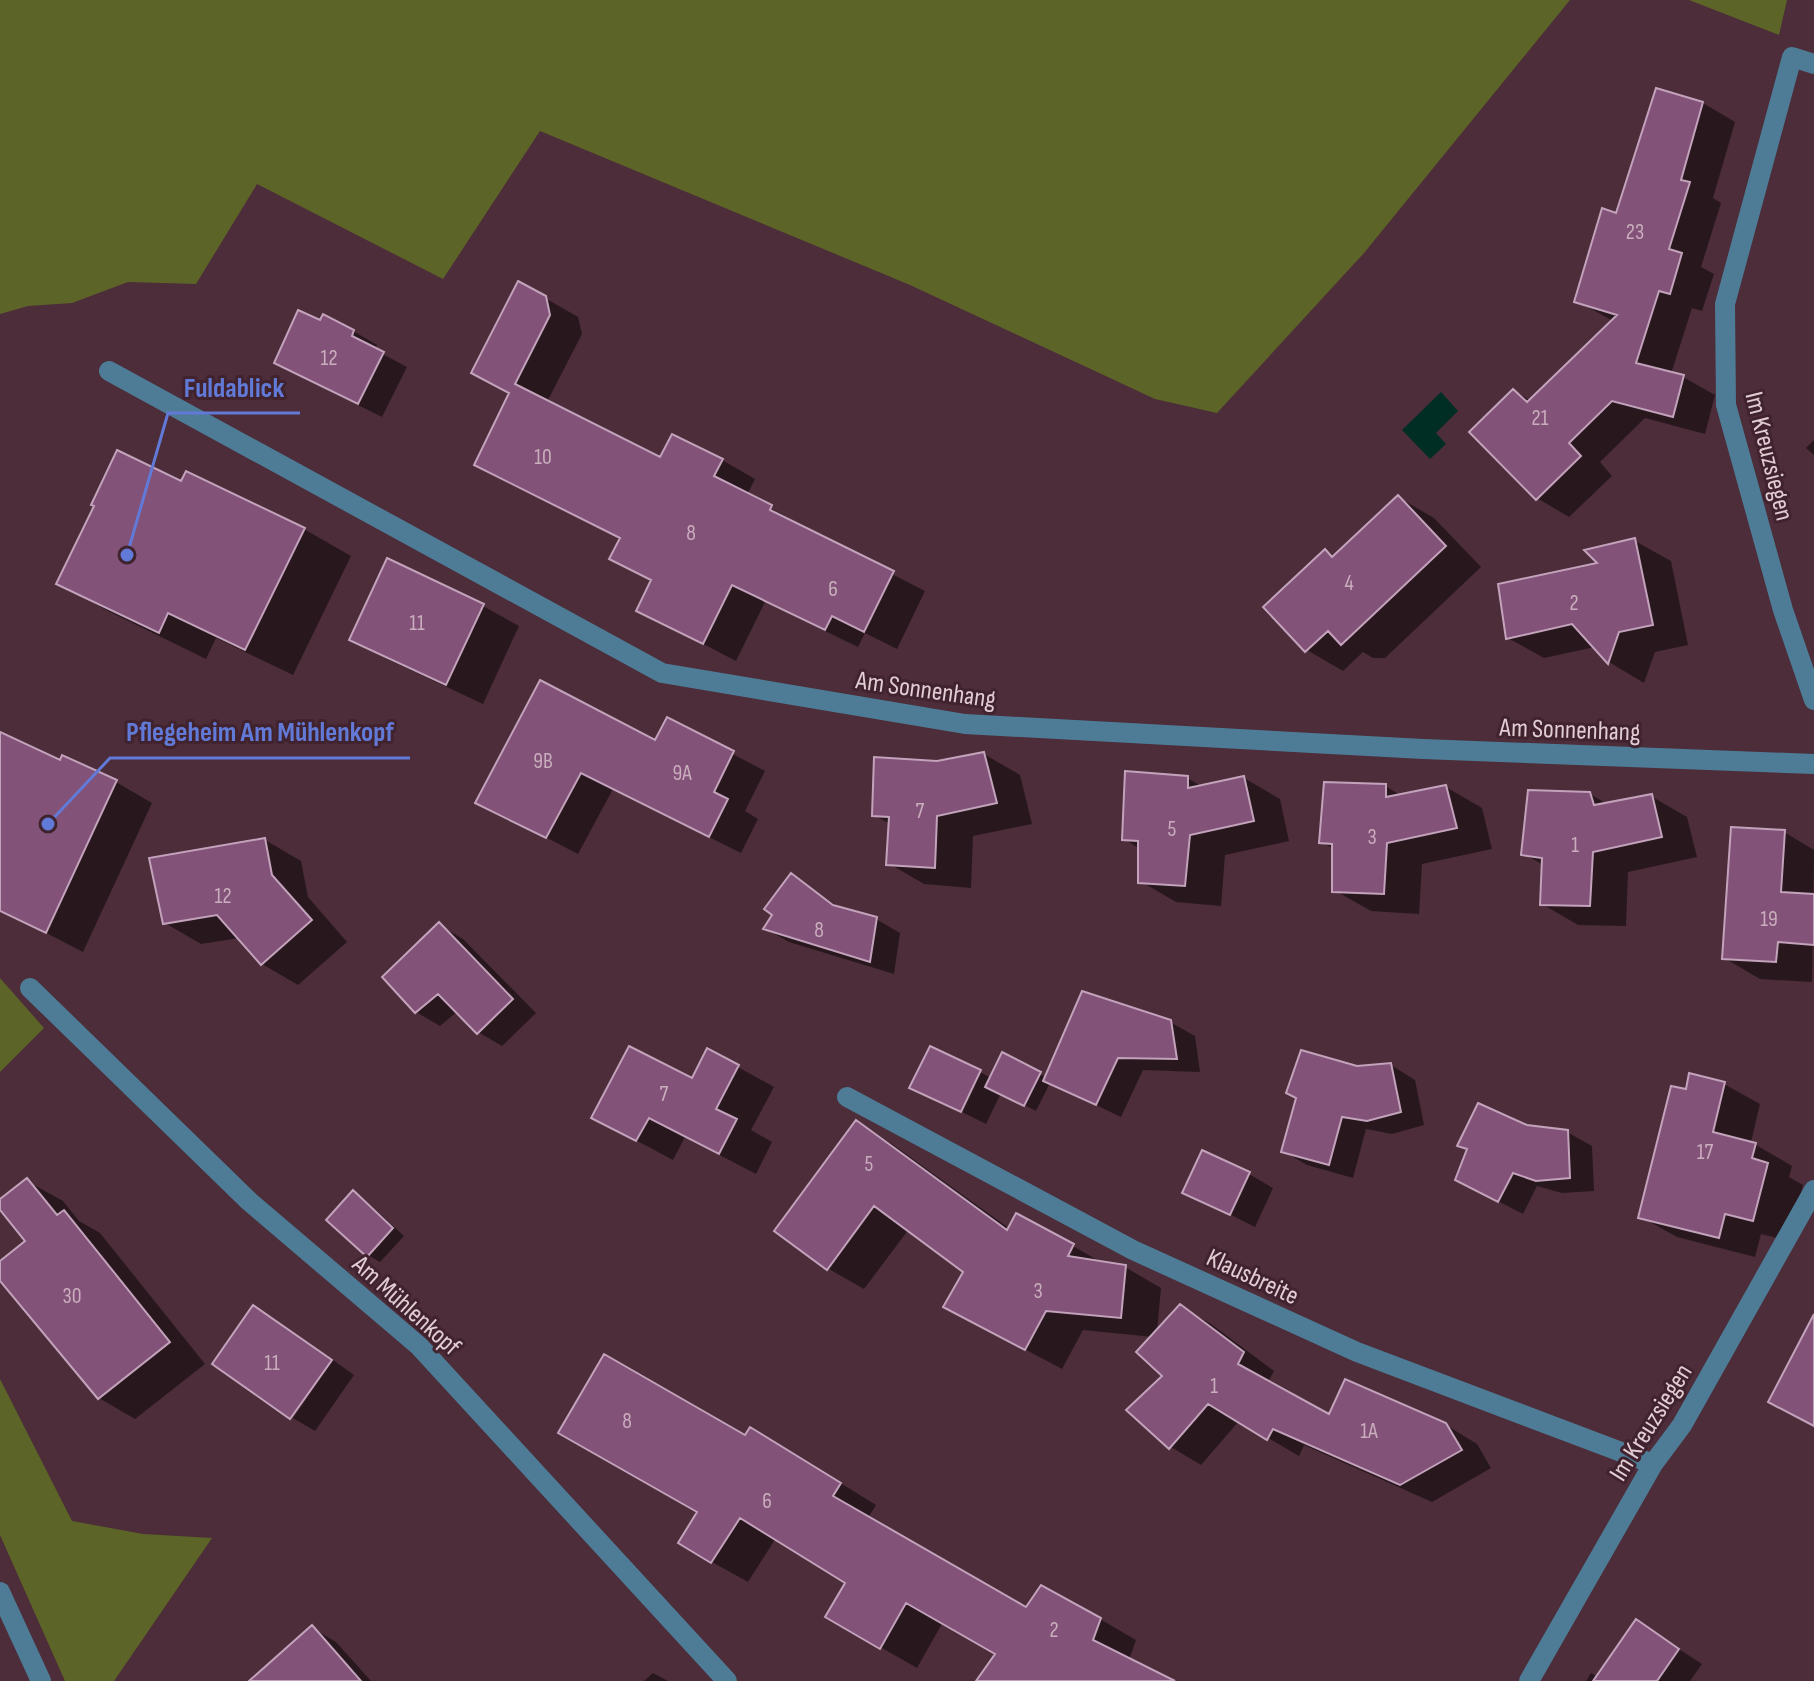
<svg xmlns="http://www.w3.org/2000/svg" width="1814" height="1681" viewBox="0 0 1814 1681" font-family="'Sofia Sans Condensed',sans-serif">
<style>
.forest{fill:#5d6427}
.water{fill:#002d24}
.shadow{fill:#0007}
.building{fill:#825278;stroke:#c3a2bb;stroke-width:2}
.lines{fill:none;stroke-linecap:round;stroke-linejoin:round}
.minor{stroke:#4e7c96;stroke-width:20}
.labels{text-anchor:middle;stroke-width:6;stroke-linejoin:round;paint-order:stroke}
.number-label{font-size:22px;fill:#caaebd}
.street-label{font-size:26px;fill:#e2cdd4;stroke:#41232f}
.leader{fill:none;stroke:#627ad7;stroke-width:3}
.callout-dot{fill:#627ad7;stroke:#41232f;stroke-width:3}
.callout-label{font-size:28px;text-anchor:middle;font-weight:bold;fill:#627ad7;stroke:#41232f;stroke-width:6;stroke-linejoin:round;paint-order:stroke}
</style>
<rect width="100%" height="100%" fill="#4c2d39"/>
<path class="forest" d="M0 0H1570L1364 253 1217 413 1155 399 910 285 540 131 443 279 257 184 196 284 128 282 72 303 28 306 0 314Z
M1689 0H1787L1779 35Z
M0 978 44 1028 0 1072Z
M0 1379 72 1521 143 1534 212 1538 114 1681H65L0 1535Z"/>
<path class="water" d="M1441 392 1458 411 1436 433 1446 444 1430 459 1402 430Z"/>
<path class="shadow" d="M1657 91 1703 103 1735 122 1713 198 1721 203 1701 267 1714 274 1702 311 1692 308 1671 374 1683 377 1715 395 1705 434 1645 418 1600 462 1612 476 1569 517 1537 498 1514 391 1531 401 1613 321 1577 301 1618 216Z
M545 298 578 317 582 334 547 402 661 460H722L755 479 747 495 803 526 802 528 925 591 897 649 865 633 858 647 765 602 736 661 638 610 653 581 612 558 622 539 477 464 510 394Z
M353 331 377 345 375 350 407 367 382 417 300 376Z
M1814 440V455L1806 448Z
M182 484 304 529 351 556 293 675 216 638 206 659 106 610 59 583 97 506Z
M1398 497 1434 518 1481 567 1385 658H1373L1363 652 1343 671 1307 650 1325 551 1335 557Z
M1635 541 1671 561 1688 645 1655 652 1644 683 1609 662 1595 647 1544 658 1508 638 1601 564Z
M388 561 483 606 519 626 483 704 387 659 351 639Z
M668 720 765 771 745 811 758 819 741 853 613 789 578 854 478 802 656 743Z
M0 734 61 763 116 782 152 803 83 952 0 909Z
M984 754 1020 775 1032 824 973 836 971 888 924 884 888 863 890 824 874 815 937 763Z
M1187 778 1203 787 1244 778 1280 799 1289 841 1225 855 1221 906 1176 902 1140 881V849L1124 839Z
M1385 786 1402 796 1446 787 1482 808 1492 849 1422 864 1419 914 1371 911 1334 890V849L1321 842Z
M1590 794 1609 805 1651 796 1687 817 1697 857 1628 872 1626 926 1578 925 1542 904 1543 865 1523 853Z
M1784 832 1814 850 1812 982 1760 979 1724 958Z
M265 840 301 861 308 897 347 942 298 985 262 964 239 938 201 944 165 923Z
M791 875 842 909 876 919 900 933 894 974 789 942 766 929Z
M439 925 463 939 536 1013 502 1046 478 1032 458 1011 440 1026 416 1012Z
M1170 1022 1195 1036 1200 1072 1143 1070 1121 1117 1050 1083 1036 1111 1001 1093 986 1124 912 1087 980 1072 991 1078 1003 1055 1047 1078Z
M1391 1065 1415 1080 1424 1125 1392 1134 1366 1129 1353 1178 1307 1165 1283 1151 1357 1068Z
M738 1067 774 1087 751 1130 772 1142 756 1174 685 1137 673 1160 594 1118Z
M1724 1084 1760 1104 1751 1142 1792 1166 1789 1177 1803 1185 1789 1241 1761 1234 1755 1257 1677 1237 1641 1217 1687 1092Z
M856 1123 892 1144 1010 1229 1073 1246 1104 1264 1125 1267 1161 1288 1157 1332 1180 1306 1211 1324 1274 1371 1268 1382 1330 1417 1446 1425 1477 1444 1491 1468 1432 1502 1304 1445 1299 1456 1239 1421 1201 1465 1171 1447 1129 1410 1164 1376 1153 1337 1083 1330 1062 1369 945 1307 966 1271 909 1229 864 1289 829 1269 777 1231Z
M1526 1127 1567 1132 1592 1146 1594 1191 1562 1193 1537 1186 1523 1214 1457 1180 1468 1150 1459 1145Z
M1249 1174 1273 1188 1255 1227 1185 1192Z
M27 1181 63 1201 79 1221 100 1233 205 1364 135 1419 99 1398 0 1278V1264L28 1241 0 1207V1202Z
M353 1193 365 1200 404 1236 380 1262 368 1255Z
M333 1360 354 1375 315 1431 293 1418Z
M746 1438 787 1450 876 1505 868 1518 1027 1610 1100 1619 1136 1640 1129 1660 1166 1681H979L998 1653 943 1622 917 1668 828 1617 848 1583 776 1538 748 1582 712 1562 681 1542Z
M1637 1622 1702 1664 1690 1681H1586L1591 1673 1598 1677Z
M312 1628 336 1642 371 1681H285Z
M653 1673 668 1681H644Z"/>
<path class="building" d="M1656 88 1703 102 1681 180 1690 182 1669 249 1682 253 1670 294 1659 291 1636 363 1684 375 1673 417 1612 401 1569 443 1581 456 1536 500 1469 432 1513 389 1527 402 1617 315 1574 302 1602 208 1616 213Z
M518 281 546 296 550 315 515 384 660 457 672 434 723 459 714 476 772 505 770 510 894 571 864 632 832 616 825 630 732 585 703 644 636 611 651 580 609 559 620 538 474 465 509 393 471 373Z
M298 310 320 320 323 314 354 330 352 336 384 352 358 404 274 363Z
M117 450 181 481 186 471 305 528 245 650 168 613 159 633 56 584 94 506 91 505Z
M1398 495 1446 546 1341 645 1328 631 1305 652 1263 607 1325 549 1332 557Z
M1635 538 1653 625 1619 632 1608 664 1572 624 1506 639 1498 584 1597 563 1584 550Z
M387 558 484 604 446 685 349 640Z
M540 680 655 740 667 717 734 751 714 792 728 799 709 837 581 773 546 838 475 803Z
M0 732 60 760 62 755 117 780 46 933 0 911Z
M984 752 997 803 937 816 935 868 886 865 889 817 872 816 874 757 937 761Z
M1125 771 1188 776V788L1244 776 1254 821 1190 835 1185 886 1138 883V841L1122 840Z
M1324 782 1386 784V797L1446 785 1457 828 1387 843 1384 894 1332 892V844L1319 843Z
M1528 790 1590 792 1594 805 1652 794 1662 837 1593 852 1590 906 1540 905 1542 858 1521 855Z
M1731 827 1785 830 1781 892 1814 894V945L1778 942 1776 962 1722 959Z
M265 838 272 875 312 920 261 965 217 915 163 924 149 858Z
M791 873 833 905 877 917 870 962 763 929 772 915 764 909Z
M439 922 513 999 477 1034 438 994 415 1013 382 977Z
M1082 991 1171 1020 1177 1059 1118 1058 1096 1105 1043 1081Z
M629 1046 692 1078 707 1048 739 1065 716 1109 737 1119 719 1154 649 1118 636 1141 591 1118Z
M930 1046 981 1070 961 1112 909 1088Z
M1301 1050 1357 1066 1391 1063 1401 1112 1367 1121 1342 1117 1329 1165 1281 1152 1296 1098 1286 1093Z
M1002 1052 1041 1072 1024 1106 985 1087Z
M1689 1073 1725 1082 1713 1132 1756 1143 1752 1158 1768 1163 1753 1221 1725 1214 1719 1238 1638 1218 1671 1086 1686 1089Z
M1478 1103 1527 1125 1568 1130 1570 1178 1536 1181 1513 1173 1498 1202 1455 1180 1467 1149 1457 1146Z
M856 1120 1007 1230 1016 1213 1074 1244 1068 1256 1126 1265 1121 1318 1046 1311 1025 1350 943 1307 963 1272 874 1206 827 1270 774 1231Z
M1202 1150 1250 1172 1230 1215 1182 1193Z
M27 1178 57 1215 64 1210 170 1342 98 1399 0 1281V1261L25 1241 0 1210V1199Z
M353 1190 393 1228 367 1257 326 1220Z
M1180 1304 1244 1352 1238 1364 1329 1414 1345 1379 1446 1423 1462 1450 1400 1485 1273 1429 1267 1440 1208 1404 1169 1449 1126 1410 1162 1376 1136 1352Z
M253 1305 332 1360 290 1419 212 1364Z
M1814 1314V1426L1768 1402Z
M604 1354 745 1435 750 1427 841 1483 833 1496 1026 1607 1041 1585 1101 1618 1093 1640 1175 1681H976L995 1654 906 1603 880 1649 825 1617 845 1583 740 1518 711 1563 678 1543 697 1512 558 1433Z
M1636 1619 1679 1649 1657 1681H1593Z
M312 1625 361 1681H249Z"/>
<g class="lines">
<path class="minor" d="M1814 64 1792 57 1725 304 1726 405 1783 610 1814 700
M109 371 662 673 965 724 1423 749 1814 764
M30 988 250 1202 419 1346 727 1681
M847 1097 1133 1250 1357 1352 1653 1464
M0 1592 41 1681
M1529 1681 1653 1464 1682 1425 1814 1190"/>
</g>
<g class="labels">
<g class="number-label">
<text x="1635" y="239">23</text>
<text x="329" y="365">12</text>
<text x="1540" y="425">21</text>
<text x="543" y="464">10</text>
<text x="691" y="540">8</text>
<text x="1349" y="590">4</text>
<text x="833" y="596">6</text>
<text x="1574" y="610">2</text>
<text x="417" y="630">11</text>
<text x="543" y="768">9B</text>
<text x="682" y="780">9A</text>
<text x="920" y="818">7</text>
<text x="1172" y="836">5</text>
<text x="1372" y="844">3</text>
<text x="1575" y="852">1</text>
<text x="223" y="903">12</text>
<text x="1769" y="926">19</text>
<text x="819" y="937">8</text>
<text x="664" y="1101">7</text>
<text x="1705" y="1159">17</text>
<text x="869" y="1171">5</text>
<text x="1038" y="1298">3</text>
<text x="72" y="1303">30</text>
<text x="272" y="1370">11</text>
<text x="1214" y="1393">1</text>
<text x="627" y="1428">8</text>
<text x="1369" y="1438">1A</text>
<text x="767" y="1508">6</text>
<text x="1054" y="1637">2</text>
</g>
<g class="street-label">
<text transform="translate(1770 456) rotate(76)" y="9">Im Kreuzsiegen</text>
<text transform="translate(926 689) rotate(8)" y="9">Am Sonnenhang</text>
<text transform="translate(1570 729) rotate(2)" y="9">Am Sonnenhang</text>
<text transform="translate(1253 1276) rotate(25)" y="9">Klausbreite</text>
<text transform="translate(407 1305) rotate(42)" y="9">Am Mühlenkopf</text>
<text transform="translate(1650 1422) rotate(-58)" y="9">Im Kreuzsiegen</text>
</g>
</g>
<path class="leader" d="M127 555L168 413H300M48 824L110 758H410"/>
<g class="callout-dot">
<circle cx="127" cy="555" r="8"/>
<circle cx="48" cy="824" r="8"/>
</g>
<g class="callout-label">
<text x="234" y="397">Fuldablick</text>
<text x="260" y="741">Pflegeheim Am Mühlenkopf</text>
</g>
</svg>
